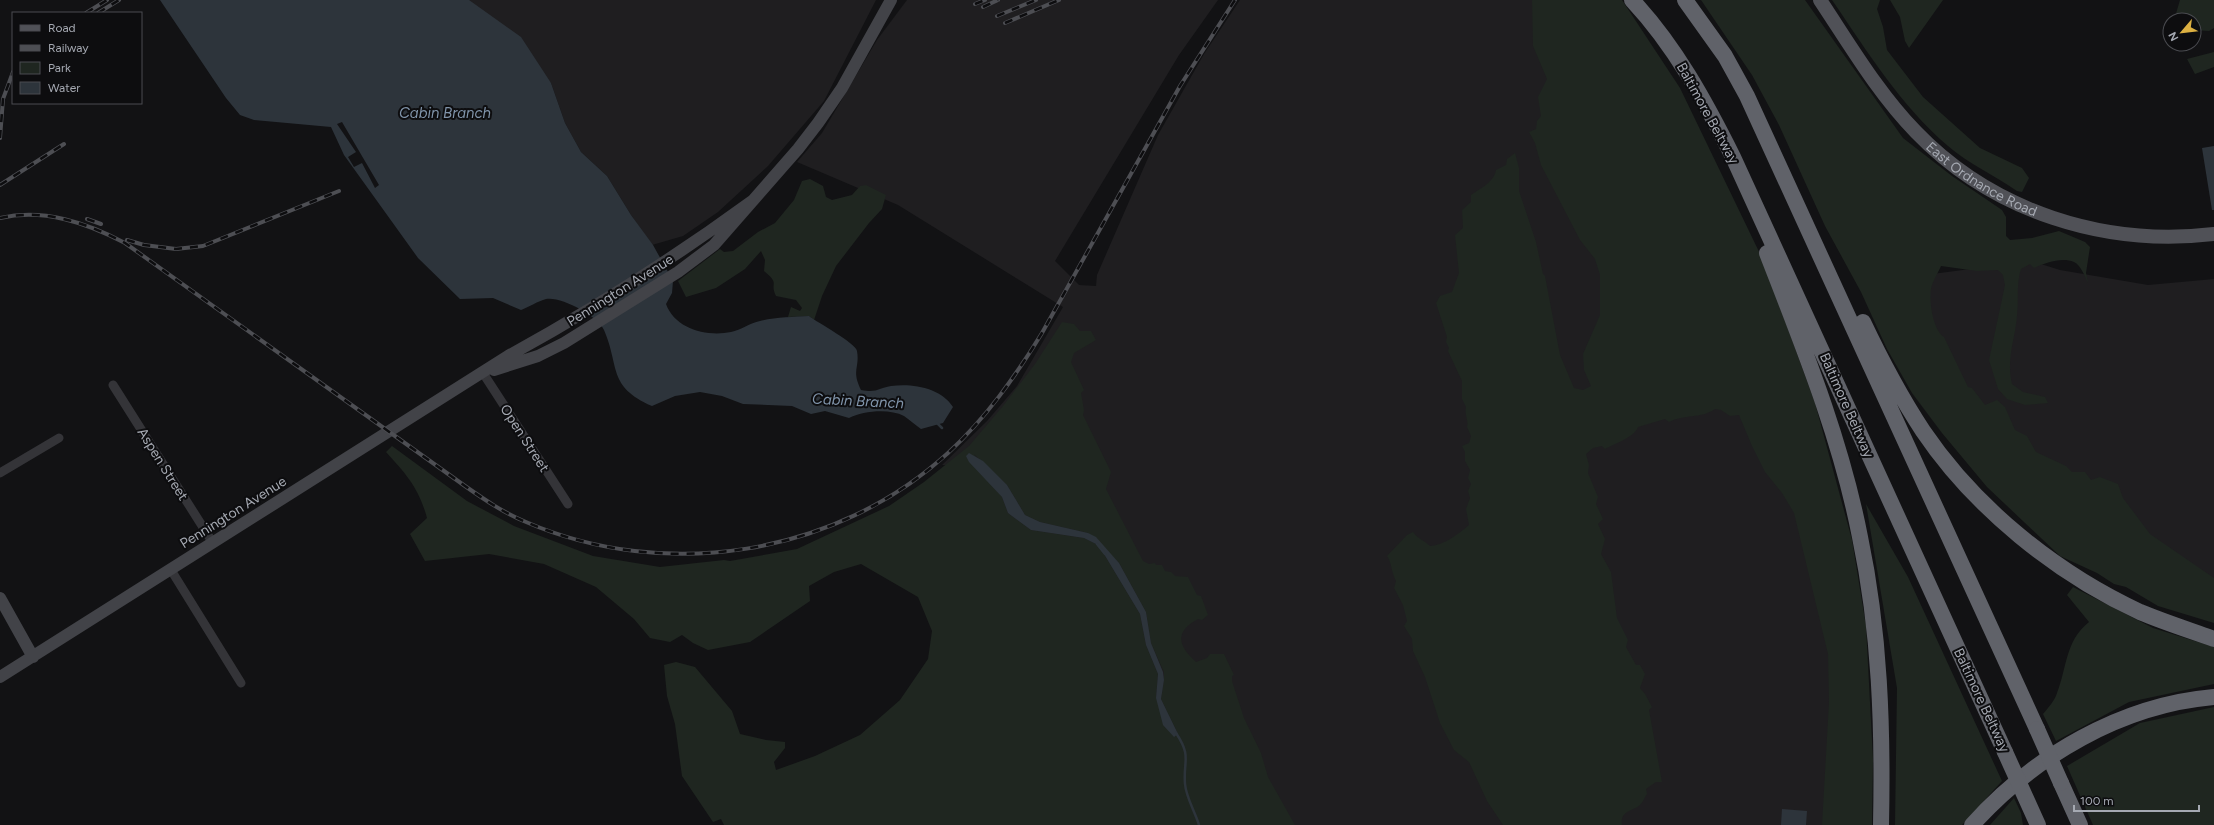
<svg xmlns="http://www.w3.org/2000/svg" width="2214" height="825" viewBox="0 0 2214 825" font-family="Figtree,sans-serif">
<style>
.built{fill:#1f1e20}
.green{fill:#1f2620;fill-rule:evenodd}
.water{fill:#2d343b}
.pier{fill:#121214}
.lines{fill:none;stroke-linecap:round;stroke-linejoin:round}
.stream{stroke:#2d343b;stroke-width:2.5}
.street{stroke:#343438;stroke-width:9}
.secondary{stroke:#424348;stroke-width:12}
.primary{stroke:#505157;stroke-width:14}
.highway{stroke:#606269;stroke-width:16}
.rail-casing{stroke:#4d4e53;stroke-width:4}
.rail{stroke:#0d0d0f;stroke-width:2.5;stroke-dasharray:8;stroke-linecap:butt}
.highway-bridge{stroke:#606269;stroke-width:16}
.labels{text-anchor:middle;stroke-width:4;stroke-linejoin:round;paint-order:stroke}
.street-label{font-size:14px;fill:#a5a9b2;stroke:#0d0d0f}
.water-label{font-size:15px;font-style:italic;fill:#8094aa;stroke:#0d0d0f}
</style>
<rect width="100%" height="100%" fill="#121214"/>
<path class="built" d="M468 0H876L824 101 768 166 718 212 683 236 652 245 631 215 607 176 581 152 565 123 551 83Z
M907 0H1218L1179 55 1055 261 1079 285 1096 286 1097 275 1158 135 1204 54 1240 0H1568L1779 391 1838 657 1827 825H1251L961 466 942 465 987 421 1017 386 1063 307 898 205 797 162 822 133 877 40Z
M2031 261 2060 270 2148 285 2214 279V592L1977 409 1902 278Z"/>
<path class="green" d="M1532 0H1622L1680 88 1763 260 1815 403 1852 540 1866 626 1873 760 1872 825H1822L1829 702 1828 654 1794 513 1782 493 1765 472 1752 446 1739 415 1730 416 1721 410 1715 409C1701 419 1684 414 1669 422L1665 419 1638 427C1635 437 1614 444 1605 449L1602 446 1593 448 1586 454 1589 465 1588 473 1598 497 1596 504 1603 519 1598 524 1605 539 1601 554 1611 572 1617 618 1628 640 1626 647 1636 665H1640L1645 674 1640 688 1645 694 1652 707 1649 710 1662 782H1656L1646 789 1647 794C1645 797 1643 802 1640 805 1631 812 1620 811 1622 825H1503L1487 801 1469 762 1454 750 1440 723 1425 677 1413 651 1412 639 1404 626 1407 621 1403 605 1394 588 1396 581C1391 572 1392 563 1387 556L1407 535 1413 532C1419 540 1424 540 1430 546 1445 545 1458 534 1469 525L1466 509 1470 498 1468 491 1471 484 1468 478 1470 470 1465 461V452L1462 446 1469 443 1471 436 1467 427C1469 420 1464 415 1466 407L1462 399V381L1448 351 1449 348 1446 342 1447 337 1436 303 1440 296 1452 292 1459 273 1455 235 1463 228 1462 210 1471 202V195C1481 188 1494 182 1496 170L1506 165 1507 159 1515 153 1519 168V191L1536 242 1543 274 1545 276 1560 355 1574 388 1583 390 1591 386 1584 370 1583 354 1600 315V275L1595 259 1580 240 1541 165 1535 143 1529 132 1536 129 1537 121 1541 116 1538 97 1547 79 1533 46Z
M1701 0H1805L1903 138 1952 176 2002 210 2006 217V236L2010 240 2032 238 2059 231 2085 242 2090 247 2086 273 2088 283C2085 277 2081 265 2074 262 2061 257 2046 263 2034 268L2030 264 2021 269C2016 284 2019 300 2017 316 2015 340 2006 359 2012 384L2023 392 2045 397 2048 403 2025 405 2007 399 1998 389 1989 360 2005 285 2003 275 1998 270 1977 271 1941 266C1938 273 1932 282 1931 289 1929 302 1933 330 1944 337L1968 387 1972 388 1985 405 1997 400 2005 407 2015 430 2027 436 2036 452 2066 466 2072 472H2085L2091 480 2100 477 2118 484 2123 498 2150 534 2214 578V623L2158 606 2126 587 2114 584 2097 573 2060 556 1987 487 1942 433 1912 393 1887 349 1861 292 1825 226 1779 125 1752 75Z
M1832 0H1880L1877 9 1883 27 1887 50 1923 97 1980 148 2022 168 2029 178 2022 192 2017 191C1994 175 1969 164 1948 146 1900 105 1867 51 1832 0Z
M1890 0H1943L1909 48 1905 41 1900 17Z
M2180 0H2214V28L2209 31 2194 30V20H2176L2175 17Z
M2214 52V67L2195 74 2187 59Z
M810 179 823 186 826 197 832 200 852 195 860 186 866 185 886 195 882 209 869 223 836 266 822 296 814 320 809 316 788 317 791 307 800 311 802 308 796 300 776 296C769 282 781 285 764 271L765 260 761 251 745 269 716 288 686 297 678 281 720 249 724 252 733 251 758 232 775 223 794 200 802 181Z
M1062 322 1074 324 1080 331H1091L1096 340 1074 353 1071 362 1084 390 1081 393 1084 410 1083 415 1111 472 1106 489 1143 561 1149 564 1155 563 1156 565H1162L1165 571 1171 572 1175 576 1188 577 1197 595 1201 596 1208 615 1202 620 1198 619C1174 632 1178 646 1196 662L1207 658 1210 654H1224L1234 675 1232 676V681L1244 718 1261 753 1268 777 1295 825H724L721 819 713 822 682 776 675 724 667 696 664 665 676 662 695 667 732 711 740 734 766 740 785 742V748L774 762 776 770 815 756 860 735 900 700 928 659 932 631 918 597 861 564 834 572 809 586 810 601 750 642 708 650 693 643 682 635 670 642 650 638 634 619 596 587 544 564 489 554 425 561 410 534 427 518C419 488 406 474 386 452L392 446 467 501 514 526 593 556 660 567 724 560 730 561 797 549 889 506 924 482 969 446 1003 406 1035 364ZM974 454 1007 485 1025 515 1040 522 1088 533 1119 563 1146 612 1151 643 1164 672V680L1161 699 1178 734 1156 698 1158 674 1146 645 1140 614 1101 549 1096 544 1084 538 1031 530 1008 513 1002 497Z
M1866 504 1908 577 2002 781 1962 825H1895L1897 688Z
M2073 587 2153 628 2214 647V684L2129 702 2056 741 2043 714C2048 708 2055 700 2057 693 2067 668 2065 641 2089 622L2067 595Z
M2214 707V825H2093L2067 766 2140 723Z
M2014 798 2021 813 2023 825H1990Z"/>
<path class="water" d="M160 0H469L521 37 551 83 565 123 581 152 607 176 631 215 653 245 673 281 672 293 666 304C675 329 707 337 731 332 741 330 750 323 760 321 776 317 793 317 809 316 818 323 856 343 857 351 860 368 851 370 861 390 878 393 878 388 891 386 913 383 941 388 953 407L943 423 921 429C915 425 910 420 904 416 889 408 863 411 849 418L825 411 811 414 792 406 743 404 722 396 700 392 675 396 652 406C607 386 620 367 604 330 598 316 561 296 546 299 538 301 529 307 521 310L493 298 460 299 418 258 344 155 331 127 254 120 240 115 226 98Z
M2214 146V210H2212L2202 148Z
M969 453 983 461 1007 485 1025 515 1040 522 1088 533 1096 537 1119 563 1146 612 1151 643 1163 672 1164 680 1161 699 1178 734 1174 737 1163 725 1156 698 1158 674 1146 645 1140 614 1101 549 1096 544 1084 538 1031 530 1008 513 1002 497 969 462 966 456Z
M1782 809 1807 811 1806 825H1781Z"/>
<path class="pier" d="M342 122 379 185 375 188 362 163 354 167 348 157 356 152 337 124Z"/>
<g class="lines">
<path class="stream" d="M937 423 942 428
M1097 544 1105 554
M1176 733C1192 757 1183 760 1185 784 1186 797 1195 812 1199 825"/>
<path class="street" d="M483 373 568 504
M113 385 213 543
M0 473 59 438
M171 570 241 683"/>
<path class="secondary" d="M494 370 538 356 564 343 678 272 714 245 798 149 818 123 842 88 891 0
M0 598 33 657
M0 677 508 356C592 310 674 258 752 201"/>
<path class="primary" id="s1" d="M1820 0C1850 45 1878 93 1916 132 1993 212 2105 247 2214 234"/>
<path class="highway" d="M1632 0C1675 46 1705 101 1733 157L2005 752
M1685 0 1725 56 1747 96 2037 729
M1767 253C1803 346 1841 439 1860 537 1880 632 1883 728 1881 825
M1863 322C1881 360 1900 396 1923 431 1975 508 2056 573 2140 612 2164 622 2189 630 2214 639
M2061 783 2080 825
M1972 825C2034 756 2121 705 2214 697"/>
<defs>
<path id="rail" d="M975 4 985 0
M983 7 998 0
M86 13 107 0
M98 13 119 0
M997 16 1036 0
M1005 23 1059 0
M0 138 3 99 13 72
M0 185 64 144
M0 218C44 208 87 223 125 243L465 486C485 500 504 513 526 522 665 582 835 556 948 453 986 418 1015 377 1042 333L1180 86 1235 0
M87 219 101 224
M127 240 144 245 176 249 203 246 339 191"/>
</defs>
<use href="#rail" class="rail-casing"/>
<use href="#rail" class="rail"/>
<path class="highway-bridge" d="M2037 729 2061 783
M2005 752 2038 825"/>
</g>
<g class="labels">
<g class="street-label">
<text transform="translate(1708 113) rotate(61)" y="5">Baltimore Beltway</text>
<text dy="5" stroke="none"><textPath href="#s1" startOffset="245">East Ordnance Road</textPath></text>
<text transform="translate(620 290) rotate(-32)" y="5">Pennington Avenue</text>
<text transform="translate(1847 405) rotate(66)" y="5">Baltimore Beltway</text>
<text transform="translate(525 438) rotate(57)" y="5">Open Street</text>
<text transform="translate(163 464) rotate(58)" y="5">Aspen Street</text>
<text transform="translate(233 512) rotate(-32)" y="5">Pennington Avenue</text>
<text transform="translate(1982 700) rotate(65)" y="5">Baltimore Beltway</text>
</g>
<g class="water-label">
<text x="445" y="118">Cabin Branch</text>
<text transform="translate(858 401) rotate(3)" y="5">Cabin Branch</text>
</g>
</g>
<rect x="12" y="12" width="130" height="92" fill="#0d0d0f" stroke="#4a4b50"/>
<rect x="20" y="25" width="20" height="6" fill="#505157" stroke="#4a4b50"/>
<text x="48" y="32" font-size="12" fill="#a5a9b2">Road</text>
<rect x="20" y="45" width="20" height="6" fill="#4d4e53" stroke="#4a4b50"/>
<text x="48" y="52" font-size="12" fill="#a5a9b2">Railway</text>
<rect x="20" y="62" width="20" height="12" fill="#1f2620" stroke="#4a4b50"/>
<text x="48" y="72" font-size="12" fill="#a5a9b2">Park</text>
<rect x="20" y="82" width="20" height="12" fill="#2d343b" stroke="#4a4b50"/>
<text x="48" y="92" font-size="12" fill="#a5a9b2">Water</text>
<g transform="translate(2182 32) rotate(242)"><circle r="19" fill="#0d0d0f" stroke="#4a4b50"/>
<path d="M0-3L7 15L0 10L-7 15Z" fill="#dcb042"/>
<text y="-6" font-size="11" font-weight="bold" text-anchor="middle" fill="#a5a9b2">N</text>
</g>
<path d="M2074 805v6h125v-6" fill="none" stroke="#a5a9b2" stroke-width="2"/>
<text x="2080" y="805" font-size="12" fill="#a5a9b2" stroke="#0d0d0f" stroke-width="3" paint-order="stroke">100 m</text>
</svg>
